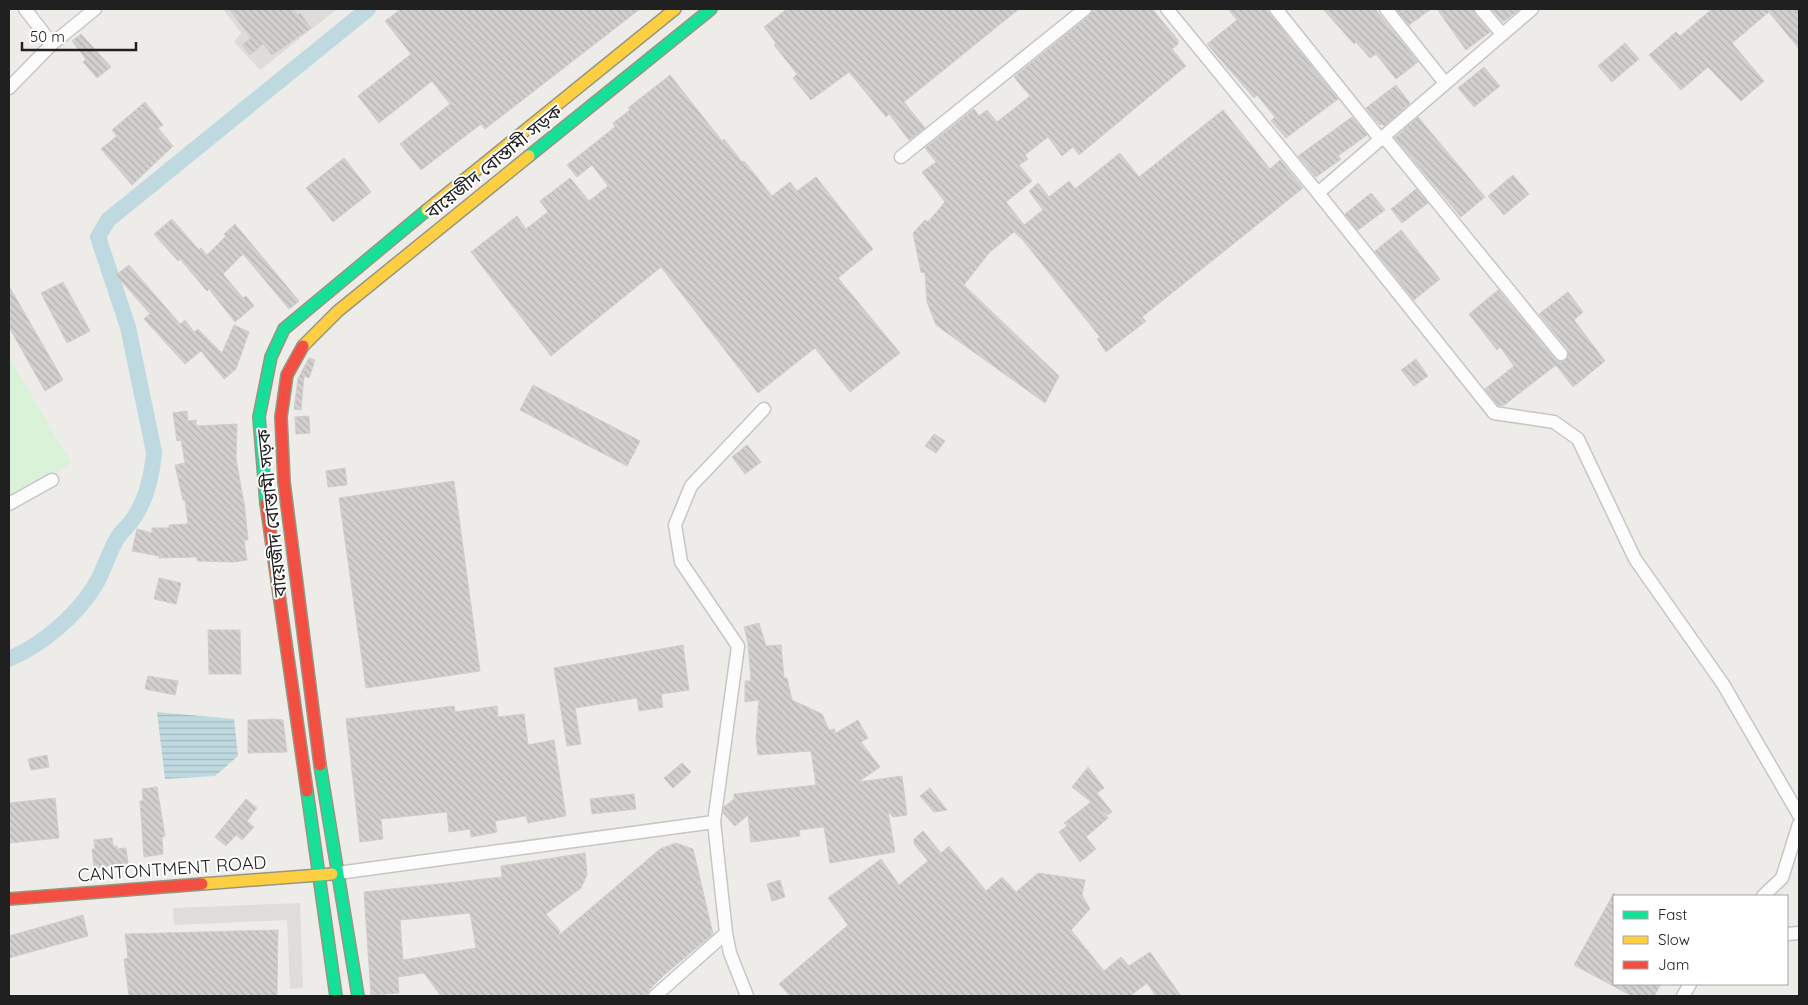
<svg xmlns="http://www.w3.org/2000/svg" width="1808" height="1005" viewBox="0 0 1808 1005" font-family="Quicksand,'Noto Sans Bengali',sans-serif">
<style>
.residential{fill:#dddcda}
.park{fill:#d9f2d8}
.parking{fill:#dedddc}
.water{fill:url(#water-rules)}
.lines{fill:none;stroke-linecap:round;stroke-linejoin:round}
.canal{stroke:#bed9df;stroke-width:16}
.building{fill:url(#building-back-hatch);stroke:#d1ceca;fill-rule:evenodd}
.street-casing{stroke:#c7c6c5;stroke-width:15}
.fast-casing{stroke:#969781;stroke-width:14}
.slow-casing{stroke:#969781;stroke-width:14}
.jam-casing{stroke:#969781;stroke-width:14}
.street{stroke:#fcfcfc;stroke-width:12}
.fast{stroke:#16e098;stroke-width:11}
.slow{stroke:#ffcf43;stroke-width:11}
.jam{stroke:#f24e42;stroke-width:11}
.labels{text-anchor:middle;stroke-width:4;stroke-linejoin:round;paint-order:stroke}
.street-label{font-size:18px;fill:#202020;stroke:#fff}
</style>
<defs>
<pattern id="water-rules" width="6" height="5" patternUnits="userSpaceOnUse" patternTransform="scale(1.25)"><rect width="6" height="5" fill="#bed9df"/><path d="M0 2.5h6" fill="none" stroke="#a3babf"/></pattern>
<pattern id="building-back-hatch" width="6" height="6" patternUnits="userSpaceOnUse" patternTransform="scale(1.25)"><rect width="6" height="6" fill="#d2d0ce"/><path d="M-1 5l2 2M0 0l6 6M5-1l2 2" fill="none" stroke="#b4b2b1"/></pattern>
</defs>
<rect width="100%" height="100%" fill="#eeece9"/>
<path class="residential" d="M223 9H337L260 70 234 42 241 33Z"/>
<path class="park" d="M9 357 71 463 9 500Z"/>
<path class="parking" d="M300 903 303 988 290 989 287 920 174 925 173 908Z"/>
<path class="water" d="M157 712 234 719 238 756 215 776 165 779Z"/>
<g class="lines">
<path class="canal" d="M9 659C42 645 79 614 97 582 105 568 109 551 118 537 121 532 126 528 130 523 146 503 152 476 154 452L128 327 98 237 108 220 368 9"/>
</g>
<path class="building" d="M229 9H293L298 15 300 13 311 28 272 55 263 44 250 55 242 45 251 38Z
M401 9H640L485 129 481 124 421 170 400 144 450 104 432 81 379 123 358 96 411 54 385 21Z
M787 9H1019L904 102 925 128 909 140 889 114 886 117 849 72 811 100 793 78 797 74 774 45 776 43 764 27Z
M1094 9H1152L1178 40V44L1172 49 1186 66 1079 155 1073 147 1062 156 1048 137 1025 155 1028 159 1019 165 1032 181 1006 202 1024 225 1043 210 1029 191 1038 183 1049 197 1069 181 1075 189 1120 153 1139 177 1223 110 1270 169 1280 160 1303 188 1142 317 1146 321 1106 352 1097 339 1100 337 1022 239 1014 232 989 253 964 285 1059 376 1045 403 936 325 927 302 925 273 921 272 913 233 925 220 928 222 945 202 922 172 936 162 925 148 974 109 979 116 987 110 997 122 1030 96 1014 77 1090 15Z
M1228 9H1266L1338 99 1286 138 1271 121 1275 117 1257 95 1254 98 1207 44 1237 20Z
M1323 9H1375L1418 62 1396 79 1376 54 1370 58 1356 42 1354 44Z
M1396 9H1431L1409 25Z
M1437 9H1473L1475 14 1490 32 1466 50Z
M1491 9H1520L1503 22Z
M1712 9H1799V49L1769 12 1732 43 1764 81 1741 101 1708 67 1681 90 1649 55 1676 32 1680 36Z
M81 34 111 67 97 78 83 62 86 59 72 41Z
M1625 43 1639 59 1612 82 1598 66Z
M1484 67 1500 86 1474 107 1458 88Z
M670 75 722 141 724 139 742 162 744 161 772 196 790 182 797 191 816 177 873 249 838 278 900 353 850 392 815 348 758 393 661 267 551 356 471 252 517 216 526 229 548 212 540 201 570 178 589 201 608 186 592 165 577 177 567 165 615 127 613 123 630 110 628 108Z
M1396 85 1410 103 1384 126 1382 124 1380 125 1366 108Z
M145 102 163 125 158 128 173 146 132 185 101 149 117 136 112 130Z
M1352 117 1367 135 1338 156 1341 159 1316 177 1298 156Z
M1418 117 1485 197 1461 217 1395 138Z
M344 158 371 192 333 222 306 188Z
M1513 175 1529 194 1504 215 1488 196Z
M1416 189 1428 203 1402 223 1391 209Z
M1371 193 1385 210 1358 230 1345 214Z
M172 219 199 250 201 248 207 255 226 236 224 234 235 224 299 301 289 309 243 254 223 274 243 298 246 296 254 306 235 322 209 289 207 291 180 259 178 261 154 234Z
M1401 230 1440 279 1414 300 1375 251Z
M129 265 180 324 185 320 194 332 198 329 222 353 234 325 249 332 236 369 224 379 201 351 185 364 144 319 150 314 116 275Z
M63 282 90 331 67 343 41 293Z
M9 286 63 380 45 391 9 327Z
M1498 290 1555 359 1562 362 1568 357V349L1539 314 1568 292 1583 312 1574 320 1605 361 1573 387 1556 365 1503 406 1498 405 1485 389 1514 366 1500 347 1497 350 1469 314Z
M309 358 315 360 309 378 304 376 301 410 294 409 298 379Z
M1416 359 1428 376 1414 386 1401 370Z
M533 385 640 441 627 466 520 410Z
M187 411 188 421 196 420V426L237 424 236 459 245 509 248 540H244L247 560 233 562 197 561V557L159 558V556L132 551 137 529 152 533V528H169V525L188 524 185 500H183L175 465 185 463 181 440 177 441 173 413Z
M309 416 310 433 296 434 295 417Z
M934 434 945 441 936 453 925 446Z
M747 445 761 462 745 474 732 457Z
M345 468 347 485 328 487 326 471Z
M454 481 480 671 366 688 339 498Z
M159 578 181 583 176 604 154 599Z
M759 623 766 646 781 645 784 678H787L792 700 822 714 829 730 834 729 836 733 858 720 868 738 861 742 880 767 858 782 902 776 907 815 893 817 888 812 895 852 830 863 824 827 799 830 800 836 751 842 748 815 735 826 723 813 724 807 734 799V794L816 785 811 751 758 755 756 739 759 700 745 702V681H751L748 643 744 627Z
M208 630H240L241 674H209Z
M683 645 689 690 661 694 663 707 639 711 637 698 575 708 581 744 567 746 554 668Z
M148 676 178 681 175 695 145 689Z
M454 706 455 712 497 706 498 717 524 714 528 745 554 740 566 816 528 823 526 816 495 821 497 832 471 837 470 829 449 832 447 812 381 819 383 839 360 842 346 719Z
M274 719 283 720 287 752 248 753V720Z
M47 755 49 767 31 770 28 759Z
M682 763 691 772 673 788 664 778Z
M1088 767 1104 788 1097 793 1112 812 1108 815 1102 810 1108 818 1086 837 1096 849 1080 862 1059 832 1067 826 1064 823 1091 802 1072 787Z
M157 787 165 836 162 837 163 854 144 857 140 801H143L142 789Z
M930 788 947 810 934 812 920 796Z
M634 794 636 809 592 814 590 799Z
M55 798 59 838 9 843V803Z
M246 799 257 808 247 821 254 827 242 840 236 835 226 846 215 837Z
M923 831 941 853 949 846 986 891 1002 877 1016 892 1038 873 1085 880 1082 895 1090 909 1071 930 1104 971 1121 957 1129 966 1150 952 1181 996H1156L1147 983 1130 996H790L779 984 848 925 828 898 881 859 899 885 928 861 914 844V839Z
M112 838 113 846H117V849L126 848 128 863 94 868 92 849H95L94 840Z
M676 843 693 849 713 934 664 975 649 990 647 996H441L424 973 398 977 399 993 371 995 364 892 502 877 501 866 585 853 587 875 581 888 546 914 560 931 558 936 660 849ZM470 913 476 948 403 960 400 920Z
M780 880 785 897 772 901 767 884Z
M1614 893V984H1661L1654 996H1632L1574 965Z
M83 915 88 936 9 958V936Z
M278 930 277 996H129L124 959 128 958 125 934Z"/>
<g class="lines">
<defs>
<path id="street" d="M25 9 52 44
M1167 9 1318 193
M1276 9 1381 140
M1386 9 1445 83
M1481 9 1502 34
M1532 9 1318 193 1494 413 1554 422 1578 439 1635 559 1723 684 1799 815
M9 88 52 44 95 9
M1384 137 1561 354
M901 157 1085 9
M9 504 52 480
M338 873 714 822
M1763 896 1782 878 1799 824
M1787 934 1799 933
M655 996 726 933
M747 996 730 953 726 933 714 822 738 646 681 562 675 525 691 486 764 409
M1683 996 1690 984"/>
<path id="fast" d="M529 156 711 9
M266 503 259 417 271 357 284 329 427 210
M320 765 358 996
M307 791 336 996"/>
<path id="slow" d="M427 210 675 9
M303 346 338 311 529 156
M202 884 332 874"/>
<path id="jam" d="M303 346 287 375 281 417 284 482 320 765
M266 503 307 791
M9 899 202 884"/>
</defs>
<use href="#street" class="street-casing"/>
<use href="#fast" class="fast-casing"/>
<use href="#slow" class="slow-casing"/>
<use href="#jam" class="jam-casing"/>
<use href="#street" class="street"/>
<use href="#fast" class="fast"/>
<use href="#slow" class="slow"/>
<use href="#jam" class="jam"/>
</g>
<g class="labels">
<g class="street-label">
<text transform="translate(494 162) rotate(-39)" y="6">বায়েজীদ বোস্তামী সড়ক</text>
<text transform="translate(272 513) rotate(-96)" y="6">বায়েজীদ বোস্তামী সড়ক</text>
<text transform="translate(172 869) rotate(-4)" y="6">CANTONTMENT ROAD</text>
</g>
</g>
<rect width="1808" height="1005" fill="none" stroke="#202020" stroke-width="20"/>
<rect x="1613" y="895" width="175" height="90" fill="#ffffff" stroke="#a6a6a6"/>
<rect x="1623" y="911" width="25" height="8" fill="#16e098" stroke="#a6a6a6"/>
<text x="1658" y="920" font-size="15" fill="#202020">Fast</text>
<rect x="1623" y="936" width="25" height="8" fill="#ffcf43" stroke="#a6a6a6"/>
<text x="1658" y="945" font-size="15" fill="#202020">Slow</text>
<rect x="1623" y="961" width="25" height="8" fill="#f24e42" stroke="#a6a6a6"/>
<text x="1658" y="970" font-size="15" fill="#202020">Jam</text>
<path d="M22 42v8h114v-8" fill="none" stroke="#202020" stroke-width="2.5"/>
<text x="30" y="42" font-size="15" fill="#202020" stroke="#ffffff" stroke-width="4" paint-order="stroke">50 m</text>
</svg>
